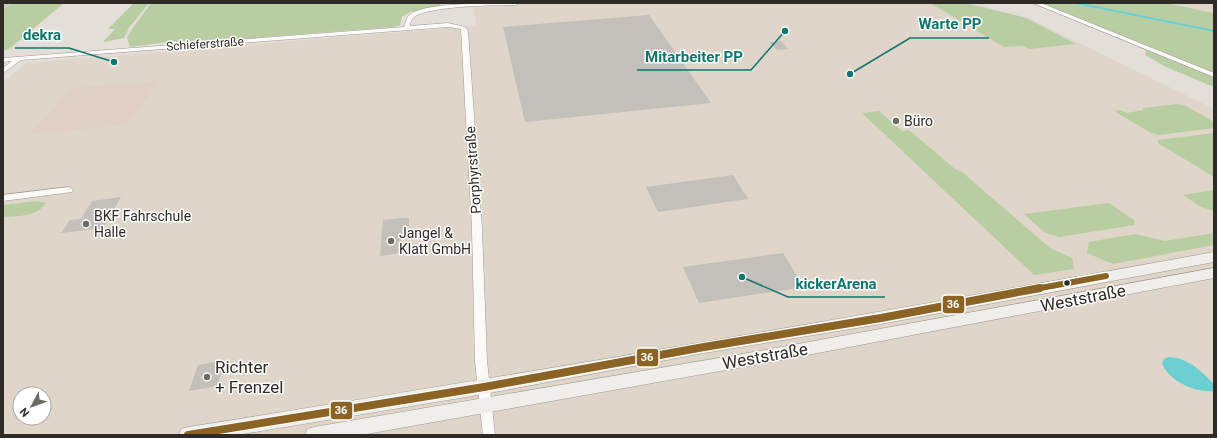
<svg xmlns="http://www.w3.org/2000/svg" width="1217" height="438" viewBox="0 0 1217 438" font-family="Roboto,sans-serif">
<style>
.built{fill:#dfd5c8;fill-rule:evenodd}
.industrial{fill:#e0d0c8}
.green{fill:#b8cea2}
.water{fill:#6ccfd2}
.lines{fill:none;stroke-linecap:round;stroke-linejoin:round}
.stream{stroke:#6ccfd2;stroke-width:2}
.building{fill:#c3bfba}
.street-casing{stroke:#9e9a95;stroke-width:1}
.secondary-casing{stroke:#9e9a95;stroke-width:1}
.highway-casing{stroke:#a59d8d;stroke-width:1}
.street{fill:#fbfaf9;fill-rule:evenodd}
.secondary{fill:#f0eeea;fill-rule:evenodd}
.highway{fill:#d8d2c4;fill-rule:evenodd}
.bus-1-far1-casing{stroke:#fff;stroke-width:9}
.bus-1-casing{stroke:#fff;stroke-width:10}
.bus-1-far1{stroke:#8b6425;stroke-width:6}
.bus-1{stroke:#8b6425;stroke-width:8}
.poi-dot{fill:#6e6a64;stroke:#fff;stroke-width:1.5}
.bus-dot{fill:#2e2b26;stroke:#fff;stroke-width:1.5}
.labels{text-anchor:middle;stroke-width:3;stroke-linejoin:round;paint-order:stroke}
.far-street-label{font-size:12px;fill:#2e2b26;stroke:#fff}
.poi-label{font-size:14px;fill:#2e2b26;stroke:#fff;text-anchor:start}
.street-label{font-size:14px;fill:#2e2b26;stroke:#fff}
.near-street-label{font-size:17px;fill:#2e2b26;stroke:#fff}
.near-poi-label{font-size:17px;fill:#2e2b26;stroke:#fff;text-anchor:start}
.leader{fill:none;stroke:#0f766e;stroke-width:1.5}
.callout-dot{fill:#0f766e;stroke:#fff;stroke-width:1.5}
.callout-label{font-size:15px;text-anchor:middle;font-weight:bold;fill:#0f766e;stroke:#fff;stroke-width:3;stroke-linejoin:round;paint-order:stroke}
.line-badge{stroke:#fff;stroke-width:1.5}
.badge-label{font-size:11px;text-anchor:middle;font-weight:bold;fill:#fff}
</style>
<rect width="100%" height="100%" fill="#e4ded8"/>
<path class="built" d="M538 3H970L1028 18 1214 109V435H3V82L27 63 476 26 474 8ZM20 394H44V418H20Z
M1166 3H1214V13L1193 8Z"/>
<path class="industrial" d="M159 81 127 125 30 134 73 88Z"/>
<path class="green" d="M12 3H64L9 49H13L3 50V9Z
M134 3H149L129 28 124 38 104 42 20 48 103 42 115 29H108Z
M151 3H440L441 7 410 12 402 17 400 25 393 27 180 44 175 41 130 47 127 38 132 29Z
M930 3H965L1026 18 1076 44 1029 49 1023 46 1004 47Z
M1039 3H1166L1214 13V74Z
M1146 50 1214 78V87L1166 67 1145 55Z
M1177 104 1186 106 1214 122V128L1159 135 1151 133 1114 111 1120 110 1127 113 1143 110V108Z
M879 111 902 131 909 130 955 169 962 172 1050 248 1072 258 1074 269 1034 275 862 113Z
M1214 133V177L1158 143V140Z
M1214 190V211L1201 207 1183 195Z
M37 201 46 203C37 217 18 216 3 217V205Z
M1109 203 1135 221 1134 225 1059 237 1044 232 1024 214Z
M1214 233V245L1113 264 1087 253 1089 242 1135 234 1165 241Z"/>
<path class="water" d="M1169 357C1187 357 1202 372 1214 384V391C1196 393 1168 381 1162 363L1164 359Z"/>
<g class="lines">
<path class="stream" d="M1076 3 1214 31"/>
</g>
<path class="building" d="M649 15 711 103 525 122 503 27Z
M781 41 788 49 777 50 769 42Z
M733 175 748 199 658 212 646 187Z
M121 197 103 228 61 233 70 220 81 219 92 201Z
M403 218H409V226L402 228 400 253 380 256 383 220Z
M783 253 804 287 699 303 683 267Z
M220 361 218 367 224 366 217 386 189 391 198 365Z"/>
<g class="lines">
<defs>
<path id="street" d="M478 3H519L516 5C497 5 424 6 413 18 411 20 410 23 410 26L448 23 465 27 468 31 482 229 487 361 495 435H483L475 361 472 229 461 29 448 27 21 60 3 73V68L12 61 3 62V58L404 27 408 16C422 4 460 5 478 3Z
M1033 3H1041L1214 73V77Z
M69 187 73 190 72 192 3 201V195Z"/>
<path id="secondary" d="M1214 252V262L881 324 704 353 484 394 237 435H179L181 429 188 427C531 373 873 314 1214 252Z
M1214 268V278L765 363 361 435H305L307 429 314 427 765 350Z"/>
<path id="highway" d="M3 3H10L3 7Z"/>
</defs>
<use href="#street" class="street-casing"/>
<use href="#secondary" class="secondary-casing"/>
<use href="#highway" class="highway-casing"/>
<use href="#street" class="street"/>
<use href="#secondary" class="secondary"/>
<use href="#highway" class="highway"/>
<defs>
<path id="bus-1-far1" d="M1035 289 1106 276"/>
<path id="bus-1" d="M188 435 484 387 704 347 881 318 1040 288"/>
</defs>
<use href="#bus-1-far1" class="bus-1-far1-casing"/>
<use href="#bus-1" class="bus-1-casing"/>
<use href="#bus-1-far1" class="bus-1-far1"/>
<use href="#bus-1" class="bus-1"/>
</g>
<g class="poi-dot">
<circle cx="896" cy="121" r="4"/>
<circle cx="86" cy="224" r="4"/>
<circle cx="391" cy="241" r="4"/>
<circle cx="207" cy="377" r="4"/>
</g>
<circle class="bus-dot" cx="1067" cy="283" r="3.5"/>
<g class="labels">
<g class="far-street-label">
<text transform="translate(205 44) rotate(-4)" y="4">Schieferstraße</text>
</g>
<g class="poi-label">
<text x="904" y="126">Büro</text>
<text x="94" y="221">BKF Fahrschule<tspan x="94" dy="16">Halle</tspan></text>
<text x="399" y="238">Jangel &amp;<tspan x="399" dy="16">Klatt GmbH</tspan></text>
</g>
<g class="street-label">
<text transform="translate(473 170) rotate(-94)" y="5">Porphyrstraße</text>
</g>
<g class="near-street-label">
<text transform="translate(1083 298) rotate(-11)" y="6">Weststraße</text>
<text transform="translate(765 356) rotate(-10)" y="6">Weststraße</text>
</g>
<g class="near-poi-label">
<text x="215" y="373">Richter<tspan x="215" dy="20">+ Frenzel</tspan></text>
</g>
</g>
<path class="leader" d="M850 74L910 38H989M114 62L69 48H15M785 31L751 70H637M742 277L788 297H885"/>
<g class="callout-dot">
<circle cx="850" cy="74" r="4"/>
<circle cx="114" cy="62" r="4"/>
<circle cx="785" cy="31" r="4"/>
<circle cx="742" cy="277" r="4"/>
</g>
<g class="callout-label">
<text x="950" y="29">Warte PP</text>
<text x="42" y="40">dekra</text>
<text x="694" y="62">Mitarbeiter PP</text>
<text x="836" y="289">kickerArena</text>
</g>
<g class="line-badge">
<rect x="942" y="295" width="23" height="19" rx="4" fill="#8b6425"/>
<rect x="636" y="348" width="23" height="19" rx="4" fill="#8b6425"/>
<rect x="330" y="401" width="23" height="19" rx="4" fill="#8b6425"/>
</g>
<g class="badge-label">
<text x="953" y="308">36</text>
<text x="647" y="361">36</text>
<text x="341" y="414">36</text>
</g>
<rect width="1217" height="438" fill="none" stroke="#2e2b26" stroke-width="8"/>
<g transform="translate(32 406) rotate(229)"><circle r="19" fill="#ffffff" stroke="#abaaa8"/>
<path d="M0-3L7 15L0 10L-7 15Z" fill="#6e6a64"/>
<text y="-6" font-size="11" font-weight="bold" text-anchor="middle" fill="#2e2b26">N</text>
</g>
</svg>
